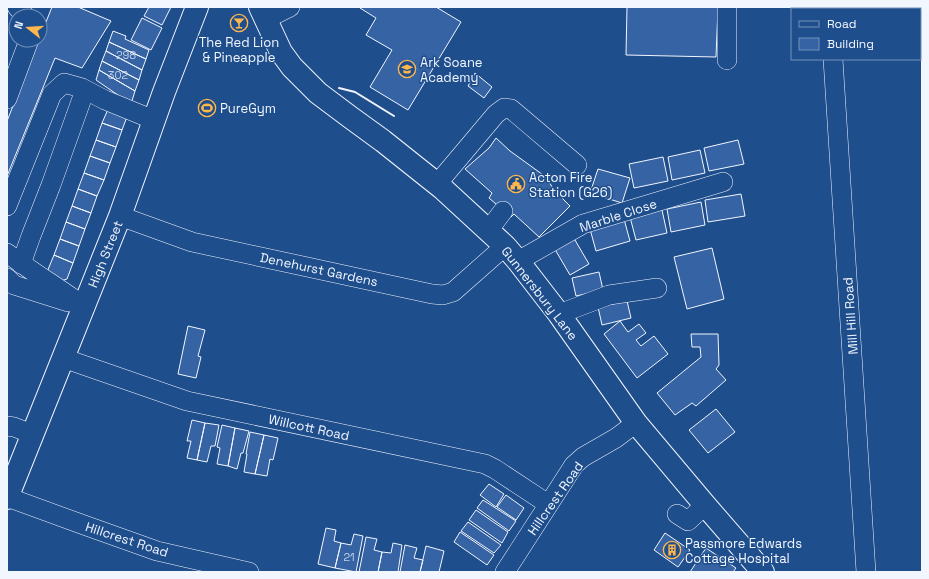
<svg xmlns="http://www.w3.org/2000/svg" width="929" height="579" viewBox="0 0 929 579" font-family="'Space Grotesk',sans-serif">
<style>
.building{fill:#3563a3;stroke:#f2f6ff}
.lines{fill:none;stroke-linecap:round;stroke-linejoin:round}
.minor-casing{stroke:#f2f6ff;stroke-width:20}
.major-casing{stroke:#f2f6ff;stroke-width:24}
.minor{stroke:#1f4e8c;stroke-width:19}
.major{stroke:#1f4e8c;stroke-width:22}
.wall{stroke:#f2f6ff;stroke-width:2}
.labels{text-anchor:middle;stroke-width:3;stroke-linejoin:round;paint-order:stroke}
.number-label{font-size:11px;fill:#c3d1e8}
.poi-label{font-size:13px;fill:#f2f6ff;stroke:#1f4e8c;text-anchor:start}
.street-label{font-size:13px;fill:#f2f6ff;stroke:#1f4e8c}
</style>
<rect width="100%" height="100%" fill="#1f4e8c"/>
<path class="building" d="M52 7H78L111 21 82 68 55 58 7 176V121L39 40H40V37Z
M149 7H171L162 25 144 16Z
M360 7H436L461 22 408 110 370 87 392 50 366 35 376 18 360 8Z
M627 7H718L716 57 626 55Z
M142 18 162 28 151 50 131 40Z
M113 31 126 36 125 39 149 50 146 59 109 42Z
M109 42 146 59 142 70 106 51Z
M106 51 142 70 139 80 102 61Z
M102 61 139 80 135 91 99 70Z
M99 70 135 91 131 104 96 80Z
M475 73 492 87 484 98 468 86Z
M109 107 128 114 122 130 102 123Z
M102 123 122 130 116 147 96 140Z
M496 138 510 151 546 177 554 190 570 206 539 237 514 214 511 217 489 198 492 193 465 169 489 148Z
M96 140 116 147 110 163 90 156Z
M738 140 744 164 709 171 704 148Z
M700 150 705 173 672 180 668 157Z
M90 156 110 163 104 180 84 173Z
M663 157 668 181 634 188 629 164Z
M598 169 630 178 622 203 590 193Z
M84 173 104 180 97 196 78 189Z
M78 189 97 196 91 213 72 206Z
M741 194 745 216 708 222 705 200Z
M701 202 705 225 671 232 667 209Z
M72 206 91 213 85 229 66 222Z
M662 210 667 233 636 240 630 217Z
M624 219 630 241 596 251 590 229Z
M66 222 85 229 79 246 60 239Z
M572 235 589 264 570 275 553 246Z
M60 239 79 246 73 263 54 255Z
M712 248 724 299 687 309 674 257Z
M54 255 73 263 67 279 61 281 47 272Z
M599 272 603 290 576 296 572 278Z
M627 301 631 318 602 325 598 307Z
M620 321 628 332 639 324 646 333 636 340 641 346 654 336 668 354 637 378 604 334Z
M188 326 205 330 198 356 201 357 196 378 178 374Z
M691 334H718L719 365 716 369 726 380 696 406 692 403 675 415 657 393 701 357 700 347H692Z
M716 409 735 432 708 453 689 430Z
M192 420 205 423 197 460 187 458 191 441H187Z
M205 423 219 425 215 446H211L207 462 197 460Z
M222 425 235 428 228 466 217 464 220 448 217 447Z
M235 428 249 431 243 453H241L237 469 228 466Z
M250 432 264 435 255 474 244 472 247 454H246Z
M264 435 278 438 273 460 270 459 267 476 255 474Z
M489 484 504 494 496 507 480 495Z
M506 495 524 508 516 520 497 507Z
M483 500 516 521 509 531 477 508Z
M476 510 508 532 502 543 469 520Z
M468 522 501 545 494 553 461 531Z
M326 528 336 530 334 541 341 543 335 568 318 564Z
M460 532 494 555 487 565 454 542Z
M665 533 690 550 678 567 654 550Z
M354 534 363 536 356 572 335 568 341 543 351 545Z
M366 537 377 539 374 550 382 552 378 572H359Z
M393 543 402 545 398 572H378L382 552 391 553Z
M405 545 417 548 414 558 423 560 420 572H400Z
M426 546 444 551 439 572H420Z
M706 548 736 568 733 572H690Z"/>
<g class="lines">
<defs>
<path id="minor" d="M17 7 25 16
M727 7V60
M830 7V9
M266 19 290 7
M833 59 866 572
M7 99 29 40
M437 184 496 114 504 108 511 109 577 165
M7 206 52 94 64 83 82 88 105 100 154 120
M120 216 192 242 432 294 443 295 453 292 505 246
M488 231 503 211
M7 253C32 272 59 288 85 307
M518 261 583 224 723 182
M21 264 31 236 51 185 85 90
M7 278 14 285 68 302
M559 314 609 295 657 288
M63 358 187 401 485 464 495 469 548 504
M7 426 14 427 32 434
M7 497 84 525 157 551 249 572
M677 514 688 521 705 505
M505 572 574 465 583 457 616 438 636 423"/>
<path id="major" d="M260 7 281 52 292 67 318 93 350 117 383 141 442 188 505 246 518 261 559 314 636 423 705 505 763 572
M7 498 120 216 164 92 197 7"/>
</defs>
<use href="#minor" class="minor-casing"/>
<use href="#major" class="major-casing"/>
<use href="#minor" class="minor"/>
<use href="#major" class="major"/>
<path class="wall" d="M339 88 355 92 394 116"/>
</g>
<defs>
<symbol id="bar-ring" viewBox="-11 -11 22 22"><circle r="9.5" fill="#1f4e8c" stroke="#ffb74d" stroke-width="1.5"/><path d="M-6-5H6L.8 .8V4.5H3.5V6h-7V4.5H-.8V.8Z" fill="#ffb74d"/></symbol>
<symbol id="school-ring" viewBox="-11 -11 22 22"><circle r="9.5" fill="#1f4e8c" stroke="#ffb74d" stroke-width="1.5"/><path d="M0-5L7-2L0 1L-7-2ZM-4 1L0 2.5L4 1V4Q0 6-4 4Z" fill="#ffb74d"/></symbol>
<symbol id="stadium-ring" viewBox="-11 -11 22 22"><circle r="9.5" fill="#1f4e8c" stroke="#ffb74d" stroke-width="1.5"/><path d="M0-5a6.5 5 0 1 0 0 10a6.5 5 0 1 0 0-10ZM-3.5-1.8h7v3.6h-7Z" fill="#ffb74d"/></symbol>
<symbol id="civic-ring" viewBox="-11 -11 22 22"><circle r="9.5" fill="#1f4e8c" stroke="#ffb74d" stroke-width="1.5"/><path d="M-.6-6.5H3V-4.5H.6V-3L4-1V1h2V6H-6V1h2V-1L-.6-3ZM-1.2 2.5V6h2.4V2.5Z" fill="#ffb74d"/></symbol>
<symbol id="building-ring" viewBox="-11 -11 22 22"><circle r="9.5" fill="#1f4e8c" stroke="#ffb74d" stroke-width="1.5"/><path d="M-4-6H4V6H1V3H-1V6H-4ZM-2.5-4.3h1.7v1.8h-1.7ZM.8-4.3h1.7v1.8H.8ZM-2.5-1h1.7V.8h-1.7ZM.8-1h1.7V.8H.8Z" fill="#ffb74d"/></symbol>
</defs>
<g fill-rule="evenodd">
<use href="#bar-ring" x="229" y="13" width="20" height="20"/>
<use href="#school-ring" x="397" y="59" width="20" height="20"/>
<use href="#stadium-ring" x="197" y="98" width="20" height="20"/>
<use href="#civic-ring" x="506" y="174" width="20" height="20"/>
<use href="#building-ring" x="662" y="540" width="20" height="20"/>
</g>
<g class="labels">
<g class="number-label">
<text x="126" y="59">298</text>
<text x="118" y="79">302</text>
<text x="349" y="561">21</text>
</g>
<g class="poi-label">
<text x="239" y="47" text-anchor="middle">The Red Lion<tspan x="239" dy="15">&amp; Pineapple</tspan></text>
<text x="420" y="67">Ark Soane<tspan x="420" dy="15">Academy</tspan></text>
<text x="220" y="113">PureGym</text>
<text x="529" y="182">Acton Fire<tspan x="529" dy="15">Station (G26)</tspan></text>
<text x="685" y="548">Passmore Edwards<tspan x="685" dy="15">Cottage Hospital</tspan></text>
</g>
<g class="street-label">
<text transform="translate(618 215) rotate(-18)" y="5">Marble Close</text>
<text transform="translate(105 254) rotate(-68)" y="5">High Street</text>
<text transform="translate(319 269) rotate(12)" y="5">Denehurst Gardens</text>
<text transform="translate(540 293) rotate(52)" y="5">Gunnersbury Lane</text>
<text transform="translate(850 316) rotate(-94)" y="5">Mill Hill Road</text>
<text transform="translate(309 427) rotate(12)" y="5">Willcott Road</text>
<text transform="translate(555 498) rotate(-55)" y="5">Hillcrest Road</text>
<text transform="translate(127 539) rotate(18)" y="5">Hillcrest Road</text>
</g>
</g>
<rect width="929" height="579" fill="none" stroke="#f2f6ff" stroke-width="16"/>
<rect x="791" y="8" width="130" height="52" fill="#1f4e8c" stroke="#7391ba"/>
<rect x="799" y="21" width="20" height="6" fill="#1f4e8c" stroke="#7391ba"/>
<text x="827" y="28" font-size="12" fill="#f2f6ff">Road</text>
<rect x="799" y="38" width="20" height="12" fill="#3563a3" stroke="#7391ba"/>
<text x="827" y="48" font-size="12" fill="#f2f6ff">Building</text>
<g transform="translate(28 28) rotate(287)"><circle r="19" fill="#1f4e8c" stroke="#7391ba"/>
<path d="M0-3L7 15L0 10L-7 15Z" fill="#ffb74d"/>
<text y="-6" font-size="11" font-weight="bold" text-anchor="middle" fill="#f2f6ff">N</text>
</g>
</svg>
